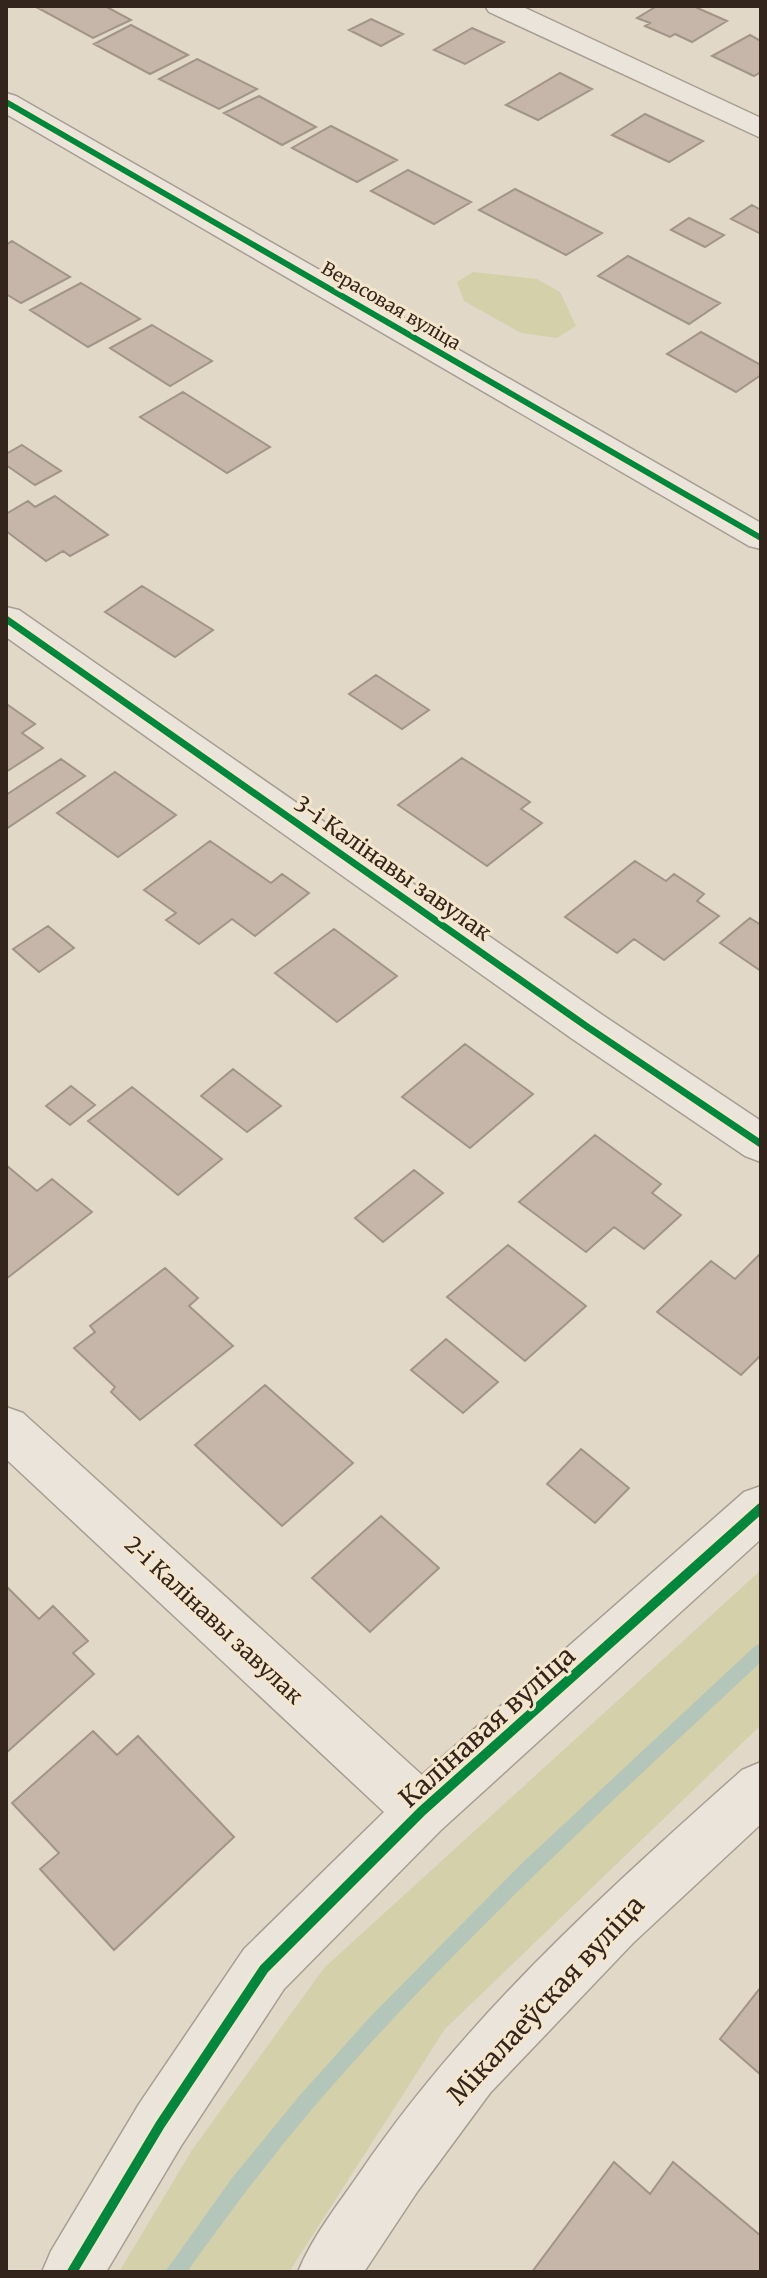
<svg xmlns="http://www.w3.org/2000/svg" width="767" height="2278" viewBox="0 0 767 2278" font-family="Merriweather,serif">
<style>
.green{fill:#d4d0aa}
.lines{fill:none;stroke-linecap:round;stroke-linejoin:round}
.stream{fill:#b4c6b9;fill-rule:evenodd}
.building{fill:#c6b6a9;stroke:#a19488;stroke-width:2}
.minor-casing{stroke:#a79d92;stroke-width:3}
.tertiary-casing{stroke:#a79d92;stroke-width:3}
.minor{fill:#eae4db;fill-rule:evenodd}
.tertiary{fill:#eae4db;fill-rule:evenodd}
.cycleway-far2-casing{stroke:#f4e6cd;stroke-width:10}
.cycleway-far1-casing{stroke:#f4e6cd;stroke-width:12}
.cycleway-casing{stroke:#f4e6cd;stroke-width:15}
.cycleway-far2{stroke:#00873e;stroke-width:6}
.cycleway-far1{stroke:#00873e;stroke-width:7}
.cycleway{stroke:#00873e;stroke-width:10}
.labels{text-anchor:middle;stroke-width:6;stroke-linejoin:round;paint-order:stroke}
.far-street-label{font-size:18px;fill:#34251c;stroke:#f4e6cd}
.street-label{font-size:22px;fill:#34251c;stroke:#f4e6cd}
.near-street-label{font-size:26px;fill:#34251c;stroke:#f4e6cd}
</style>
<rect width="100%" height="100%" fill="#e2d8c8"/>
<path class="green" d="M473 272 537 279 560 292 576 326 557 338 521 333 464 301 457 282Z
M761 1570V1725L445 2029 289 2272H119L192 2150 324 1968Z"/>
<g class="lines">
<path class="stream" d="M761 1643V1662C607 1806 450 1948 313 2108 268 2161 227 2216 187 2272H165L232 2178 300 2095 371 2016 520 1865 755 1646Z"/>
</g>
<path class="building" d="M42 6H105L131 20 93 38 38 8Z
M657 6H693L727 21 692 42 675 34 670 37 645 26 650 23 637 18Z
M371 19 403 34 381 46 349 30Z
M131 25 188 55 150 74 94 44Z
M472 28 504 42 465 64 434 50Z
M750 35 761 41V72L754 76 712 56Z
M197 59 257 89 219 109 159 79Z
M560 73 592 89 538 120 506 105Z
M259 96 316 127 282 145 224 113Z
M645 114 703 141 669 162 612 135Z
M331 126 397 160 357 182 292 148Z
M408 170 471 202 434 224 371 191Z
M515 189 602 233 566 255 479 210Z
M752 205 761 210V234L731 219Z
M689 218 724 235 705 247 671 230Z
M12 241 70 277 21 303 6 294V245Z
M628 256 720 303 689 324 598 276Z
M81 283 140 319 88 347 30 310Z
M152 325 212 361 170 386 110 348Z
M701 332 761 365V375L736 392 667 354Z
M183 392 270 447 227 473 140 417Z
M22 445 61 471 35 485 6 465V454Z
M55 496 108 535 70 556 63 551 46 561 6 531V514L28 501 35 507Z
M142 586 213 630 175 657 105 612Z
M376 675 429 710 402 729 349 694Z
M8 705 35 724 22 733 43 748 6 772V707Z
M462 758 530 802 521 809 542 823 487 866 398 805Z
M61 759 85 776 6 829V795Z
M115 772 176 815 118 857 57 813Z
M210 841 271 883 282 874 309 893 255 936 232 919 199 944 166 920 176 913 144 890Z
M635 861 666 881 674 874 704 894 697 901 719 916 664 960 634 939 617 953 565 917Z
M750 918 761 925V971L720 943Z
M48 926 74 948 39 972 13 949Z
M334 929 397 976 337 1022 275 973Z
M465 1044 533 1094 470 1148 402 1097Z
M233 1069 281 1106 247 1132 201 1096Z
M71 1086 95 1105 70 1125 46 1106Z
M132 1087 222 1159 178 1195 88 1121Z
M595 1135 661 1184 652 1193 681 1215 644 1249 614 1227 586 1252 519 1202Z
M6 1165 37 1191 52 1179 92 1212 6 1279Z
M414 1170 443 1193 383 1242 355 1218Z
M508 1245 586 1306 525 1361 447 1297Z
M760 1254 761 1355 741 1375 657 1312 711 1261 735 1279Z
M165 1268 198 1298 189 1306 233 1346 140 1420 111 1392 115 1387 74 1348 95 1332 90 1326Z
M446 1339 498 1382 463 1413 411 1370Z
M265 1385 353 1463 282 1526 195 1445Z
M581 1449 629 1488 595 1523 547 1484Z
M381 1516 439 1568 370 1632 312 1578Z
M6 1586 39 1619 53 1606 88 1641 73 1653 94 1674 6 1753Z
M93 1731 117 1755 138 1736 234 1837 114 1950 40 1869 59 1853 12 1803Z
M761 1987V2075L720 2039Z
M614 2162 650 2194 673 2162 761 2236V2272H532Z"/>
<g class="lines">
<defs>
<path id="minor" d="M485 6H521L761 118V138L489 12Z
M6 607 19 610 601 1014 761 1121V1162L745 1156 571 1038 6 637Z
M6 1407 23 1413 422 1775 744 1492 761 1486V1539L441 1830 284 1989 181 2146 106 2272H42L51 2251 139 2104 244 1949 384 1812 6 1459Z
M761 1762V1824L633 1943 490 2093 417 2192 364 2272H298C312 2237 337 2206 359 2174 464 2019 603 1894 742 1770Z"/>
<path id="tertiary" d="M6 93 16 96 761 523V549L749 546 6 114Z"/>
</defs>
<use href="#minor" class="minor-casing"/>
<use href="#tertiary" class="tertiary-casing"/>
<use href="#minor" class="minor"/>
<use href="#tertiary" class="tertiary"/>
<defs>
<path id="cycleway-far2" d="M6 102 761 538"/>
<path id="cycleway-far1" d="M6 619 586 1026 761 1144"/>
<path id="cycleway" d="M72 2272 160 2125 264 1969 422 1811 761 1508"/>
</defs>
<use href="#cycleway-far2" class="cycleway-far2-casing"/>
<use href="#cycleway-far1" class="cycleway-far1-casing"/>
<use href="#cycleway" class="cycleway-casing"/>
<use href="#cycleway-far2" class="cycleway-far2"/>
<use href="#cycleway-far1" class="cycleway-far1"/>
<use href="#cycleway" class="cycleway"/>
</g>
<g class="labels">
<g class="far-street-label">
<text transform="translate(391 306) rotate(30)" y="6">Верасовая вуліца</text>
</g>
<g class="street-label">
<text transform="translate(393 868) rotate(35)" y="8">3-і Калінавы завулак</text>
<text transform="translate(214 1620) rotate(43)" y="8">2-і Калінавы завулак</text>
</g>
<g class="near-street-label">
<text transform="translate(487 1727) rotate(-42)" y="9">Калінавая вуліца</text>
<text transform="translate(546 2000) rotate(-47)" y="9">Мікалаеўская вуліца</text>
</g>
</g>
<rect width="767" height="2278" fill="none" stroke="#34251c" stroke-width="16"/>
</svg>
